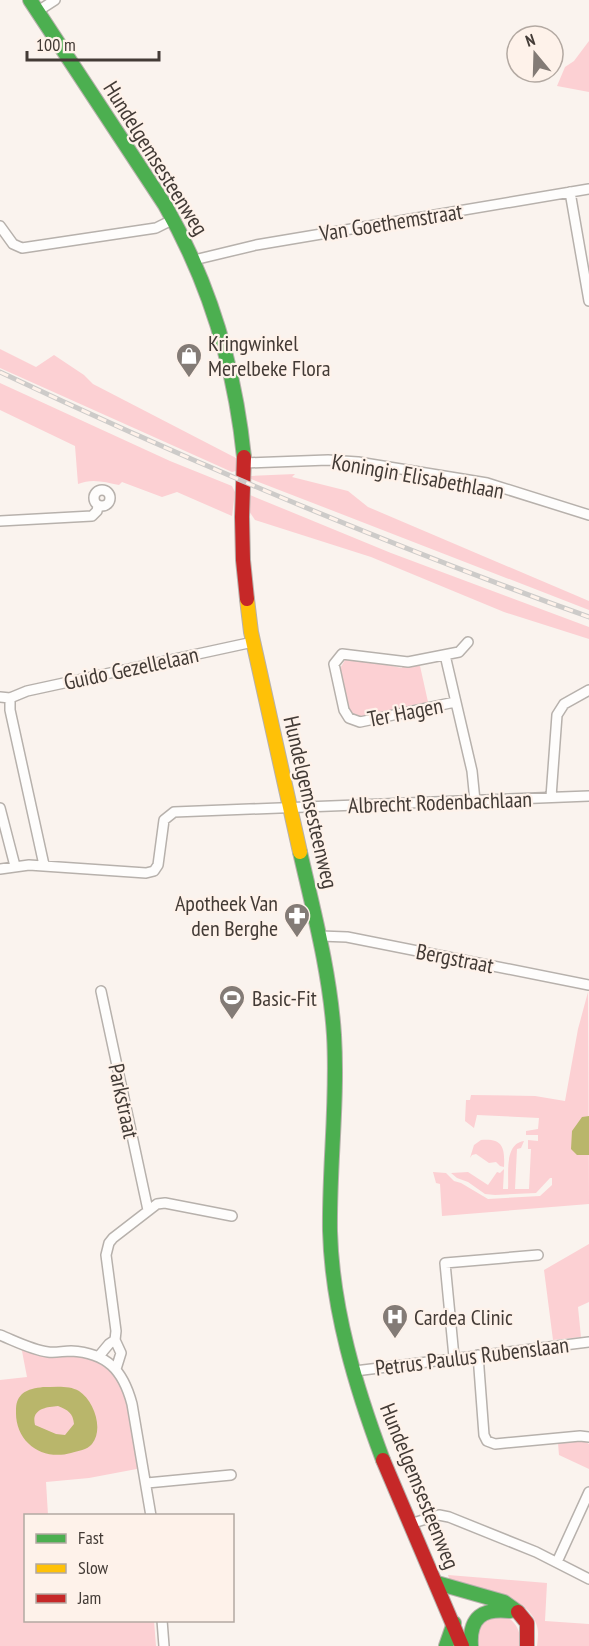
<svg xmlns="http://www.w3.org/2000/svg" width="589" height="1646" viewBox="0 0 589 1646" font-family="'PT Sans Narrow',sans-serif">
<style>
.green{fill:#fcd0d3}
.water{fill:#b9b66b;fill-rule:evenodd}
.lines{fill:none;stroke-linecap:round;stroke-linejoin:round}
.street-casing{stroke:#b7b1ac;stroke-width:12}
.fast-casing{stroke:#b7b1ac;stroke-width:16}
.slow-casing{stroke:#b7b1ac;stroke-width:16}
.jam-casing{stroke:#b7b1ac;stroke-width:16}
.street{stroke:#fefdfc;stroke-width:9}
.fast{stroke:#4caf50;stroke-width:14}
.slow{stroke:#ffc107;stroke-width:14}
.jam{stroke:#c62828;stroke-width:14}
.rail-casing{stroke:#cdcbc9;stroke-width:5}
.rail{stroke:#fef2ea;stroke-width:3;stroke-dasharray:9;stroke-linecap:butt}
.labels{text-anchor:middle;stroke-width:4.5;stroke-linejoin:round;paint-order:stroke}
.street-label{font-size:22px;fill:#433b36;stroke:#fef2ea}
.poi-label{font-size:22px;fill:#433b36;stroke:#fef2ea;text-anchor:start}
</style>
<rect width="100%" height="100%" fill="#faf3ee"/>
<path class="green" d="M589 41V92L557 86 565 67 574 61Z
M0 349 36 367 54 355 84 375 93 384 236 458V471L232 472 0 368Z
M0 383 170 461 232 486 235 492 232 516 177 492 162 497 122 482 119 485C105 482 92 478 78 484L75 446 0 410Z
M295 474 292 477 348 491 368 507 589 601V610L251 479V476Z
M250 495 391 553 589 627V639L504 612 371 557 255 520 249 511Z
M351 657 387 662V665L402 668 403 665 420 666 428 702 359 717 349 712 339 670 345 660Z
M588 992 589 1204 442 1216 440 1184 436 1183 433 1172 446 1173 454 1181 461 1183 488 1199 540 1196 552 1185V1178H550L536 1193 495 1195 485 1194 468 1182 457 1178 451 1173 468 1172 488 1185 497 1172 500 1173 504 1169 503 1189H508C509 1173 504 1144 524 1141L521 1148 517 1149 515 1189H529L531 1149H528V1140L538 1141V1135H526V1131L538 1129 539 1118 477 1115 474 1128 465 1121 466 1100H470L471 1095 535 1096 565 1101 578 1029Z
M481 1140C503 1138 505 1148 504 1167L500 1166 496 1162 489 1163 476 1154 472 1155 470 1158 474 1145Z
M589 1244V1302L578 1307 581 1337 553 1340 544 1270Z
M21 1346C37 1348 96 1355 107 1364 130 1382 136 1439 142 1468L89 1478 46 1482 48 1515 26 1516V1620L154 1621 156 1646H0V1380L27 1377Z
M583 1440 589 1444V1469L559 1455 558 1443Z
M448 1575 547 1583 545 1621 589 1624V1646H537C538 1638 539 1630 536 1623 526 1594 476 1589 450 1582Z
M505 1616C518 1623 520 1632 521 1646H478C478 1624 482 1617 505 1616Z"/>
<path class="water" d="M589 1116V1155H577L571 1149 572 1131 582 1117Z
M43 1387C55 1387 69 1385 79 1391 94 1401 104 1429 92 1444 87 1450 78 1451 71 1453 42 1461 15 1442 16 1411 16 1404 17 1399 22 1394 28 1389 36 1388 43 1387ZM58 1406C68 1410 73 1413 74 1424L65 1435 56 1434 35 1425C31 1409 46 1407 58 1406Z"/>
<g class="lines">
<defs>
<path id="street" d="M38 11 55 0
M570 192 589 301
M0 226 13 244 22 248 156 228 174 219
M194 260 256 245 589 189
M245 463 328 460 358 462 487 483 589 515
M94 498a8 8 0 1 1 16 0a8 8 0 1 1-16 0Z
M0 521 92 516 97 511 98 506
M445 655 472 771 475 801
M0 697 10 698V710L44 865
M10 698 27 691 253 642
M455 702 360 722 349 718 344 710 334 664 342 654 408 662 459 652 468 642
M551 797 557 715 564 704 589 690
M0 808 15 866
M0 869 29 865 146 873 154 871 158 865 164 820 174 812 589 796
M320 936 347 937 589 985
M101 991 148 1210
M0 1335C15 1341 32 1350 48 1352 56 1353 63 1351 71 1351 107 1353 123 1370 132 1404L151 1516
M115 1340 116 1331 106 1255 109 1243 113 1238 157 1204 165 1203 232 1216
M478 1355 484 1435 487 1441 495 1444 580 1436 589 1437
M99 1356 109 1344 115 1340 121 1353 116 1369
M454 1357 445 1263 538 1255
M355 1371 589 1342
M147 1483 231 1475
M410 1524 439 1515 449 1517 536 1552 589 1579
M557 1562 589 1492
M162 1620 164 1646"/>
<path id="fast" d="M30 0 165 205C209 282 235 369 244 457
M300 852C314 913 330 973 334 1035 338 1101 329 1166 330 1231 332 1309 356 1388 383 1460
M437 1583 504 1602 518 1612
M446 1646 454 1623
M471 1646C469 1617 483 1608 510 1611"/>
<path id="slow" d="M247 599 251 632 300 852"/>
<path id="jam" d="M244 457 242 517 243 560 247 599
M383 1460 462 1646
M518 1612 527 1623V1646"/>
</defs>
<use href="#street" class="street-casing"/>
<use href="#fast" class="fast-casing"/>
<use href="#slow" class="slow-casing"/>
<use href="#jam" class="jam-casing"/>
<use href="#street" class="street"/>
<use href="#fast" class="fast"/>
<use href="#slow" class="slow"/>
<use href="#jam" class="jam"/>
<defs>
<path id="rail" d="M0 372C192 463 389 545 589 617"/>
</defs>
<use href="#rail" class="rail-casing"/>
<use href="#rail" class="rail"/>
</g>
<defs>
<symbol id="shop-pin" viewBox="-11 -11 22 30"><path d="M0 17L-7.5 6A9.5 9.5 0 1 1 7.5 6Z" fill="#837b76" stroke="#fef2ea"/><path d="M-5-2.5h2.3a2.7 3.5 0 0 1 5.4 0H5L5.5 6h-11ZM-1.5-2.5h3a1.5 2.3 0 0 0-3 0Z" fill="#fff"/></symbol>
<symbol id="pharmacy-pin" viewBox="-11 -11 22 30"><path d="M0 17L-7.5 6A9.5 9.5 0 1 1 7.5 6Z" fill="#837b76" stroke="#fef2ea"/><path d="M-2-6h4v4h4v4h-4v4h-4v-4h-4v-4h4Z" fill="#fff"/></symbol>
<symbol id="stadium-pin" viewBox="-11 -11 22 30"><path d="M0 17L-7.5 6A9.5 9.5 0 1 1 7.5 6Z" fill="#837b76" stroke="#fef2ea"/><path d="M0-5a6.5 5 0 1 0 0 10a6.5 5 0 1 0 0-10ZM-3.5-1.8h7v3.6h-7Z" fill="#fff"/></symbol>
<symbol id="hospital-pin" viewBox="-11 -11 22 30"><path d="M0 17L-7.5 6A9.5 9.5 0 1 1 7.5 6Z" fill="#837b76" stroke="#fef2ea"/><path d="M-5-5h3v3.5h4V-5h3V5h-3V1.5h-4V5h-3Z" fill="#fff"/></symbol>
</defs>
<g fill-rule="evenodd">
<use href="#shop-pin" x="174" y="341" width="30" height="40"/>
<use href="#pharmacy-pin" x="282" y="901" width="30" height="40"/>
<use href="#stadium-pin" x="217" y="983" width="30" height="40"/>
<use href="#hospital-pin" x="380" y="1302" width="30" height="40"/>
</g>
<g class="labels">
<g class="street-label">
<text transform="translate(156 158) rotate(58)" y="8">Hundelgemsesteenweg</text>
<text transform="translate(391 222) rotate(-9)" y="8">Van Goethemstraat</text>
<text transform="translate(418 476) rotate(10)" y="8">Koningin Elisabethlaan</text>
<text transform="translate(131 668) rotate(-12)" y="8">Guido Gezellelaan</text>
<text transform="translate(405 712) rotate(-11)" y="8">Ter Hagen</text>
<text transform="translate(311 802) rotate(77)" y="8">Hundelgemsesteenweg</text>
<text transform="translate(440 802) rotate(-2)" y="8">Albrecht Rodenbachlaan</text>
<text transform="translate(455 958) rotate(11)" y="8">Bergstraat</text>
<text transform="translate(124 1101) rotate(78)" y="8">Parkstraat</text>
<text transform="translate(472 1356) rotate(-7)" y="8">Petrus Paulus Rubenslaan</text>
<text transform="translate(420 1486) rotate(68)" y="8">Hundelgemsesteenweg</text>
</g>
<g class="poi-label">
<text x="208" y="351">Kringwinkel<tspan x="208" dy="25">Merelbeke Flora</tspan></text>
<text x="278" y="911" text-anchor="end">Apotheek Van<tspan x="278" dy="25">den Berghe</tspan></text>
<text x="252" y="1006">Basic-Fit</text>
<text x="414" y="1325">Cardea Clinic</text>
</g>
</g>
<rect x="24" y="1514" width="210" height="108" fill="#fef2ea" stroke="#b3a9a2" stroke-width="1.5"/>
<rect x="36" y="1534" width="30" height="9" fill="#4caf50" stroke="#b3a9a2" stroke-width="1.5"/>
<text x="78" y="1544" font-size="18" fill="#433b36">Fast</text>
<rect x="36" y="1564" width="30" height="9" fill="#ffc107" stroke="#b3a9a2" stroke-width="1.5"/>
<text x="78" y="1574" font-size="18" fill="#433b36">Slow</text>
<rect x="36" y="1594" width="30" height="9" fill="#c62828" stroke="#b3a9a2" stroke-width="1.5"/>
<text x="78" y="1604" font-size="18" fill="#433b36">Jam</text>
<g transform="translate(535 54) rotate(341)"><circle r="28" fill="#fef2ea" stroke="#b3a9a2" stroke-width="1.5"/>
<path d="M0-4.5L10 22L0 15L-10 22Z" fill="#837b76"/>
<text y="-9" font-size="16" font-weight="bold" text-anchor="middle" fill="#433b36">N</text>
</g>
<path d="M27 51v9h132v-9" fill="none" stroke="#433b36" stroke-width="3"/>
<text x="36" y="51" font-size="18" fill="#433b36" stroke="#fef2ea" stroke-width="4.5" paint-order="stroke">100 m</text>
</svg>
